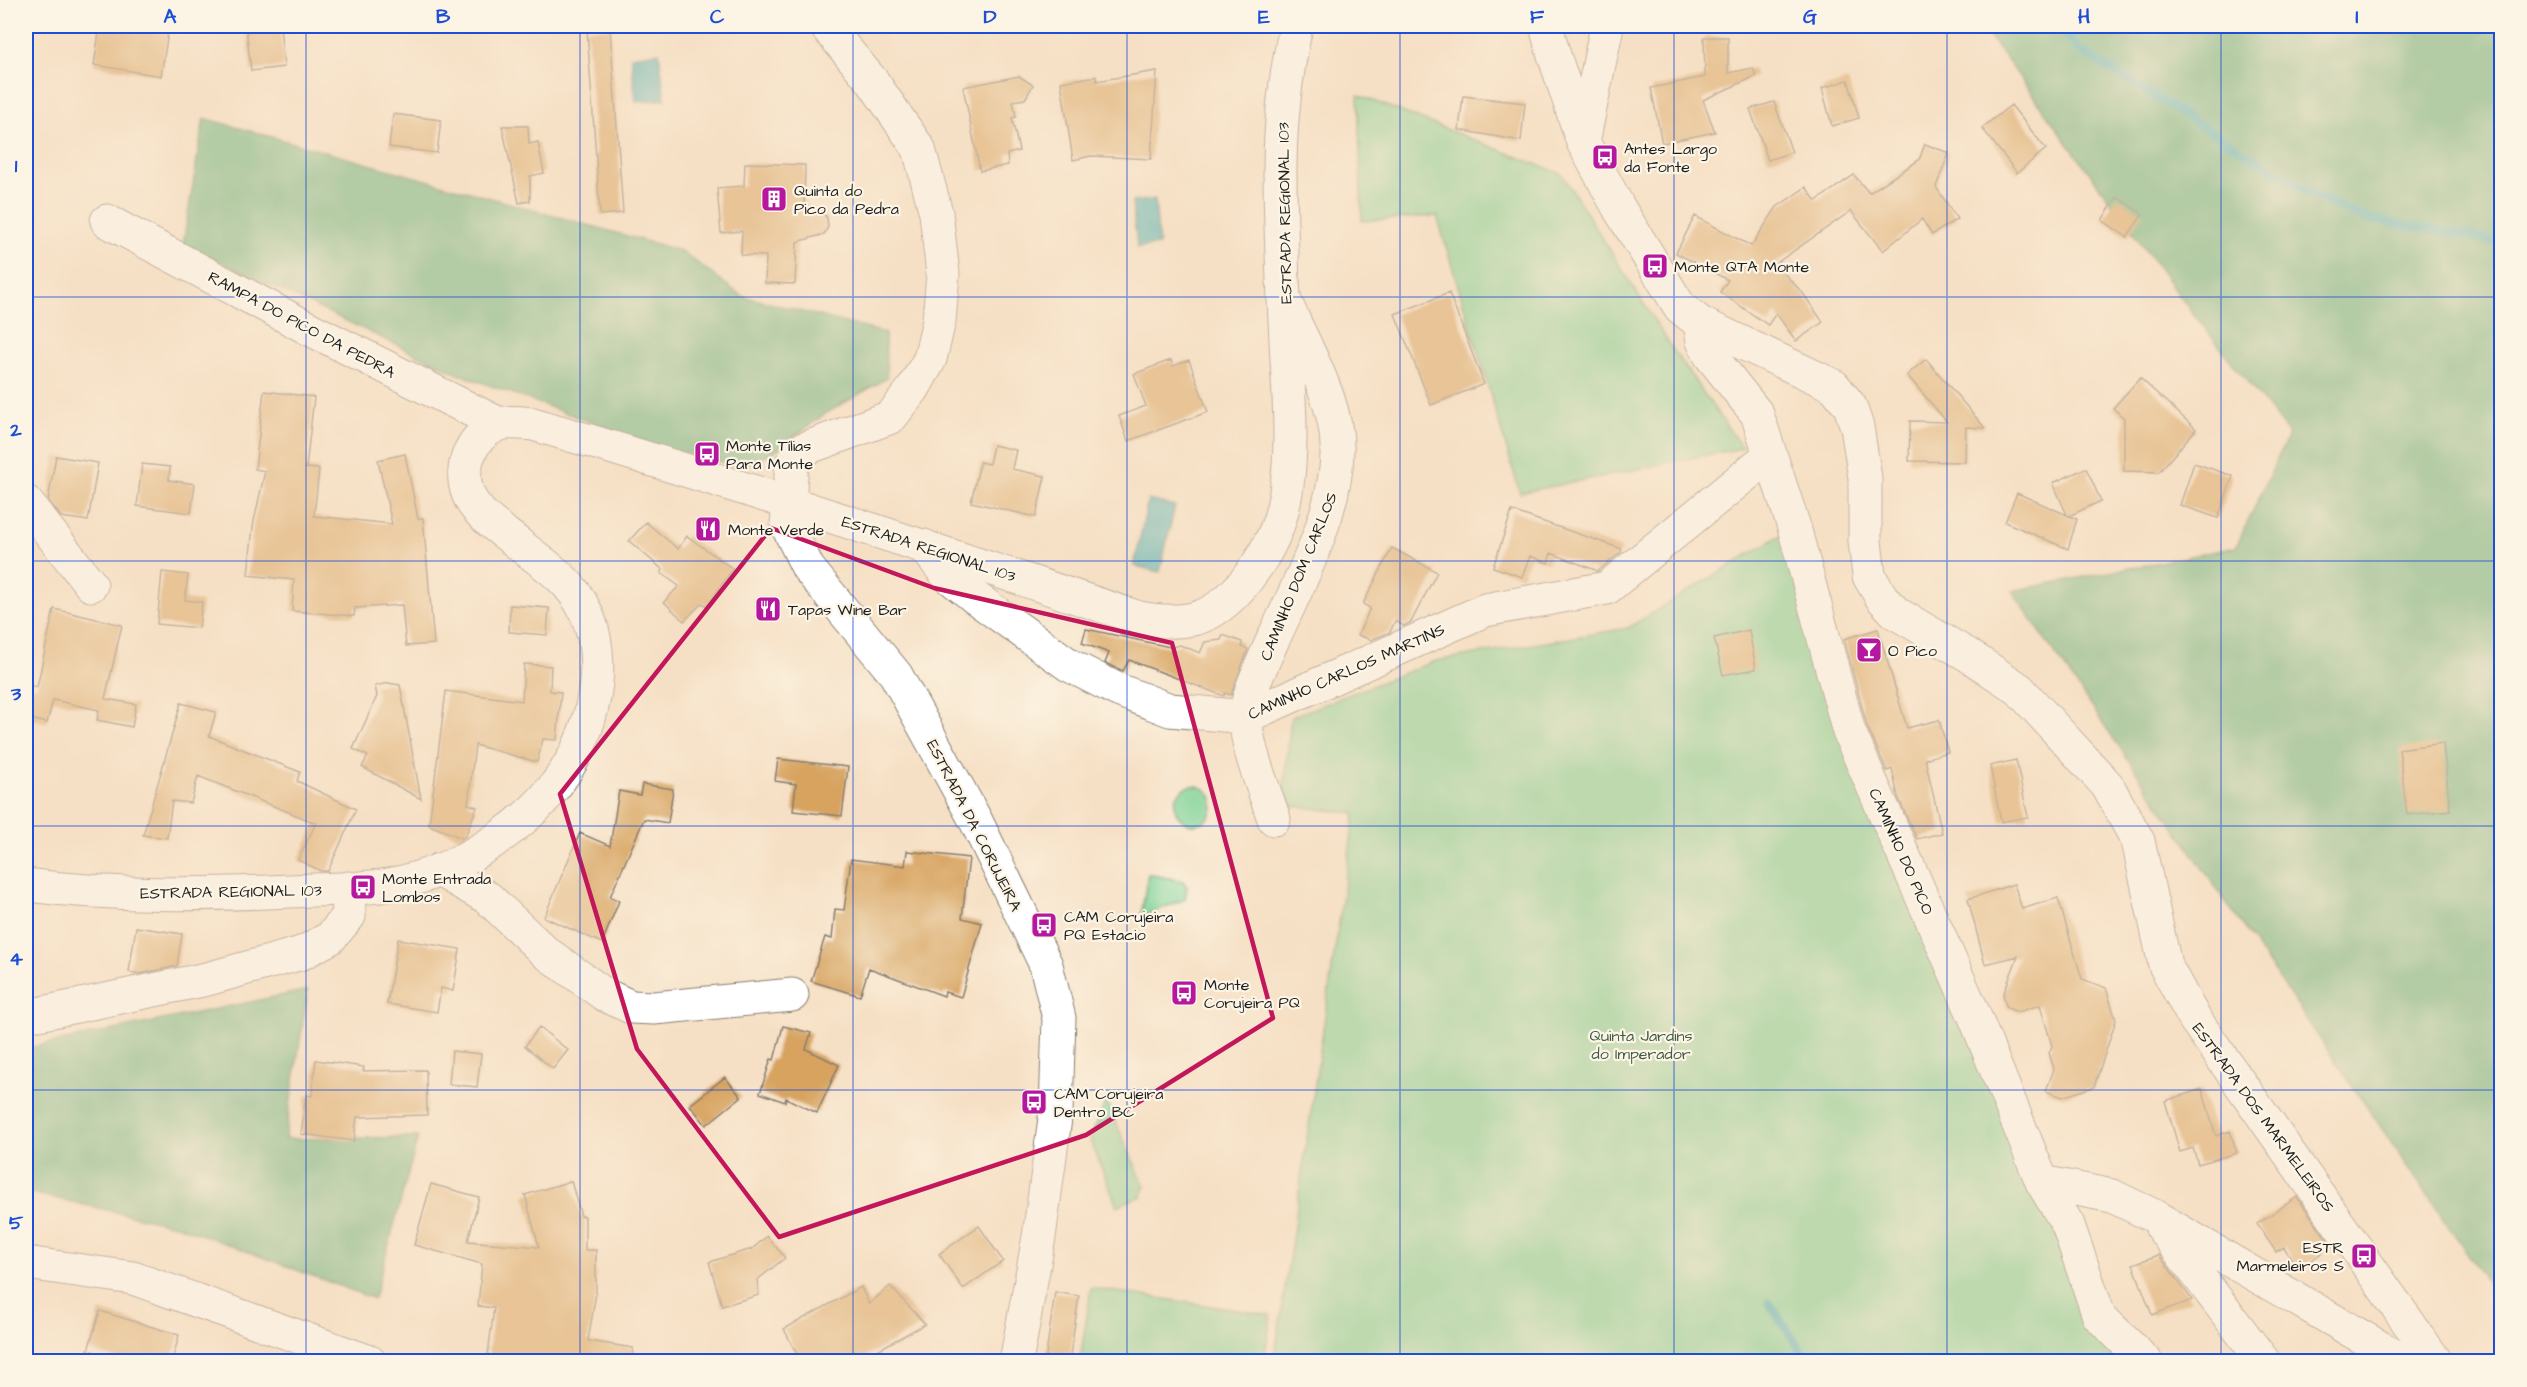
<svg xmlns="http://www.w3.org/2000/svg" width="2527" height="1387" viewBox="0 0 2527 1387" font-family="'Architects Daughter',sans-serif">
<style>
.green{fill:#7cd195;stroke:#4c7658;stroke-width:1.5}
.forest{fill:#65b37e;stroke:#40684d;stroke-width:1.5}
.water{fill:#39abb3;stroke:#2a6468;stroke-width:1.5}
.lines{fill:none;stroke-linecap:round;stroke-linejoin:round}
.stream{stroke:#39abb3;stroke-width:9}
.building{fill:#d7a35e}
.minor-casing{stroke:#897e70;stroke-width:35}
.major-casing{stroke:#897e70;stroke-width:35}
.minor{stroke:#fff;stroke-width:33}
.major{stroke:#fff;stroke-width:33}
.marked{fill:none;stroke:#c2185b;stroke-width:4.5;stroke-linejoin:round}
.grid{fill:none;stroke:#1d4ed8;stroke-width:1.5;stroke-opacity:0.55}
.labels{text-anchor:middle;stroke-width:4.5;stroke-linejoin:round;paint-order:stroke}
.poi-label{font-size:16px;fill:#1c1c1c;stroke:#fcf5e5;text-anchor:start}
.street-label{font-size:16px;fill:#1c1c1c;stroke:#fcf5e5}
.park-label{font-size:16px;fill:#3e5b46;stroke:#fcf5e5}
.neatline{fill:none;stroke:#1d4ed8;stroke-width:2}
.grid-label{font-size:20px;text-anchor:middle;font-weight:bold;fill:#1d4ed8}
</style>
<rect width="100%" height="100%" fill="#fcf5e5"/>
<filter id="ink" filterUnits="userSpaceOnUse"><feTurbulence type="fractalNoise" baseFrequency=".0167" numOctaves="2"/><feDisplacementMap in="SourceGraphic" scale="12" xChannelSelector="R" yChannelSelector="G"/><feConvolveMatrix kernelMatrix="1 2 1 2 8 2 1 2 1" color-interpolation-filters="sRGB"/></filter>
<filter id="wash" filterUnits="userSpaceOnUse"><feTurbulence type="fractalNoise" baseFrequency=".008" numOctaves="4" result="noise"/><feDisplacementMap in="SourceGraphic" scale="24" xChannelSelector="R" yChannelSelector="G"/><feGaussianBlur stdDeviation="1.35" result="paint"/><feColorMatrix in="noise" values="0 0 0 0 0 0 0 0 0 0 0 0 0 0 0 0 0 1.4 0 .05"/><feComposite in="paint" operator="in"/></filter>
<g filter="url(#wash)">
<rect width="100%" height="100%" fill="#f6e0c5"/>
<path class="green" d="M1358 95 1562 174 1671 347 1742 448 1520 493 1437 216 1362 221Z
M1794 527 1817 609 2099 1315 2146 1361 1274 1362 1355 813 1282 805 1291 717 1435 661 1628 628Z
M1175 805a19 19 0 1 1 38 0a19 19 0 1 1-38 0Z
M1148 874 1183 881 1187 887 1185 899 1141 917Z
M1106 1101 1145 1187 1142 1196 1117 1206 1090 1140Z
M1091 1288 1271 1315 1264 1361H1080Z"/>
<path class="forest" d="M1982 26H2501V1302L2012 591 2236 547 2289 434 2181 298Z
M204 118 681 251 742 296 885 333 887 378 825 414 772 453 741 467 656 446 456 373 183 244Z
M308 990 285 1139 418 1137 374 1299 179 1226 26 1192V1048Z"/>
<path class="water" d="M659 52 665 99 636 102 631 56Z
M1155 199 1159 245 1137 248 1132 202Z
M1148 500 1175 506 1160 572 1134 566Z"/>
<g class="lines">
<path class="stream" d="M2058 26 2079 50 2312 194 2364 218 2502 242
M1769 1303 1809 1362"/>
</g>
<g id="blocks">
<path class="building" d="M100 26H169L161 76 94 65Z
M246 26H280L284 67 251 71Z
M610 28 623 213 600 215 587 29Z
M1704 37H1728V73L1753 68 1756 76 1703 100 1715 132 1662 143 1651 88 1705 77Z
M1157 71 1151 159 1091 156 1073 160 1061 82 1096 76 1097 81Z
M1019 76 1033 85 1025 99 1013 101 1016 117 1012 118 1019 151 1007 154 1008 165 980 171 963 87Z
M1848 80 1859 118 1832 126 1822 88Z
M1463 96 1525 103 1521 141 1459 130Z
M1774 102 1792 152 1768 160 1750 109Z
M2011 105 2046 149 2017 173 1982 128Z
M393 114 441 120 437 153 389 147Z
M502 126H528L529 144 538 142 544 173 530 176V201L519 203Z
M1925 144 1949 153 1936 187 1957 219 1932 235 1922 219 1883 251 1851 211 1775 264 1802 292 1823 322 1796 341 1776 313 1768 325 1720 292 1728 280 1676 253 1695 216 1751 246 1777 207 1806 187 1816 201 1854 175 1869 193 1919 160Z
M745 163 805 165 804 205 821 211 827 218 828 227 824 234 797 242 795 284 765 283 766 256 741 255 742 231 721 233 717 188 744 186Z
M2117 197 2143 214 2127 237 2102 220Z
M1449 293 1484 384 1431 405 1395 314Z
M1926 359 1985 428 1966 427 1965 462 1909 461 1910 421 1947 422 1907 375Z
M1171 360 1173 366 1189 360 1208 412 1128 441 1119 416 1146 406 1134 374Z
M2140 378 2196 429 2159 472 2124 471V418L2113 408Z
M264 391 314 397 306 468 319 469 314 516 392 524 378 460 405 454 418 519 423 518 434 644 406 646 402 605 355 608 354 616 292 611 294 580 248 575 253 526 265 471 255 469Z
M993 445 1016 450 1012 469 1045 476 1036 517 971 502 980 462 989 464Z
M56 456 98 463 88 521 61 517 48 500Z
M2194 463 2233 476 2218 518 2180 505Z
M142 464 170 467 169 480 195 484 191 513 137 506Z
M2086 468 2101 501 2069 516 2077 519 2068 549 2005 522 2017 493 2067 515 2053 483Z
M1512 511 1622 549 1621 552 1598 571 1551 553 1548 563 1530 556 1522 577 1493 567Z
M646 522 678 549 687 536 733 569 707 606 702 603 684 621 664 602 679 586 661 573 663 570 629 541Z
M1392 548 1437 572 1411 622 1404 626 1395 621 1390 632 1371 640 1358 635 1370 608 1363 604Z
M162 572 188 575 185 600 202 602 199 628 157 624Z
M510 605 549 608 547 635 509 632Z
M54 609 122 625 105 699 136 704 132 727 97 720 99 710 53 700 47 723 26 718V685L37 687Z
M1086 629 1170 647 1180 645 1200 653 1205 642 1221 640 1223 635 1242 642V647L1248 649 1231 695 1225 693 1224 696 1129 660 1123 671 1105 663 1109 653 1082 643Z
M1878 629 1907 728 1939 720 1948 752 1925 759 1942 833 1917 839 1898 797 1892 769 1887 771 1867 726 1844 639Z
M1749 630 1756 669 1723 675 1714 638Z
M524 664 551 666 550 691 561 692 557 740 543 739 537 762 475 745 468 804 477 807 465 837 462 838 429 825 446 691 522 701Z
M388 683 400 685 421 799 362 767 368 756 353 749 377 696 375 686Z
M181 703 216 712 209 736 300 772 297 781 356 809 328 871H321L298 860 316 823 198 776 191 803 172 801 167 838 143 835Z
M2443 743 2450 810 2407 815 2399 749Z
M778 759 848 767 842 816 793 811 796 784 775 781Z
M2016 760 2028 817 2001 822 1990 766Z
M642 784 673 789 668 823 644 819 610 897 619 901 602 943 544 917 580 833 610 846 619 791 640 795Z
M907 851 969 858 962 918 982 923 961 997 945 992 944 996 869 968 860 996 811 981 825 937 832 939 835 909 844 910 851 859 905 866Z
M2014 884 2022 909 2058 898 2082 979 2106 988 2116 1020 2094 1087 2062 1097 2046 1091 2054 1069 2049 1053 2052 1046 2040 1005 2018 1012 2007 1008 2003 995 2018 956 1985 964 1968 899Z
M136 927 182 934 177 966 140 974 129 972Z
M398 939 460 949 453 991 441 988 437 1012 387 1004Z
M783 1026 811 1033 806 1049 839 1065 817 1113 786 1098 785 1102 760 1093 771 1059 774 1060Z
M539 1027 568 1050 553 1069 525 1046Z
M452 1051 481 1054 477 1087 449 1084Z
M316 1060 364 1067 363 1071 426 1070 427 1115 357 1117 354 1141 301 1134 306 1095 312 1096Z
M725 1077 741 1097 706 1125 690 1105Z
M2202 1089 2216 1136 2230 1131 2237 1153 2198 1164 2193 1148 2180 1152 2165 1101Z
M571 1181 581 1216H585V1250H596V1293L588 1341 633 1348 632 1362H487L494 1308 478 1306 482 1264 414 1245 431 1184 479 1197 468 1241 539 1247 525 1195Z
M2297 1197 2332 1246 2298 1269 2284 1247 2276 1252 2257 1224Z
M979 1226 1003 1261 963 1289 939 1254Z
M767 1236 785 1258 757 1280 759 1295 722 1306 709 1262 752 1249Z
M2159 1255 2192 1300 2152 1315 2133 1264Z
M890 1286 925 1324 856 1362H801L784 1329 861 1287 869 1304Z
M1055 1292 1079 1296 1069 1362H1045Z
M100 1311 179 1335 172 1362H126L88 1350Z"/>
</g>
</g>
<g filter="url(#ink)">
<use href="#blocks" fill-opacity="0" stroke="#897e70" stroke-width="1.5"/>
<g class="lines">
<defs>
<path id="minor" d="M826 26 873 82 919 149 936 213 943 274 939 321 930 359 913 389 891 417 801 450 792 463 787 525 808 568 896 675 976 821 1046 965 1059 1018 1056 1111 1039 1237 1016 1362
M1583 142 1607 26
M107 221 306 327 499 424
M1700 323 1703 341 1710 355 1757 414 1794 527 1849 732 1975 1017 2042 1182 2068 1225 2099 1316 2146 1362
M26 502 91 585
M924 546 947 575 973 596 1069 665 1118 690 1170 710 1245 717 1485 610 1607 588 1770 455
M1274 819C1265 791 1246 748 1246 719 1246 695 1261 668 1270 646 1297 587 1339 510 1337 445 1336 398 1303 344 1285 301
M439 870 488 898 545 952 605 995 631 1007 654 1008 792 995
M26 1013 38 1014 207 979 302 953 330 938 349 916 348 888
M2042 1182 2112 1196 2152 1215 2405 1362
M2162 1228 2264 1362
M26 1263 133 1278 370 1362"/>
<path id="major" d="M1546 26 1553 52 1583 142 1620 210 1680 307 1700 323 1834 386 1850 406 1857 427 1865 478V541L1869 576 1882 598 1896 613 1968 655 2019 689 2107 785 2138 841 2165 965 2194 1018 2436 1362
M26 885C113 896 202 895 290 891 322 889 356 890 388 885 462 872 548 817 579 746 601 695 608 630 568 585 555 570 536 558 520 545 504 532 481 518 471 500 456 473 469 437 497 425 507 421 522 423 533 424 737 484 938 551 1139 618 1156 621 1175 623 1193 619 1233 610 1271 552 1281 515 1294 469 1290 409 1287 361 1284 298 1280 234 1280 170 1280 122 1286 73 1296 26"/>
</defs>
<use href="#minor" class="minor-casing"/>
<use href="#major" class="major-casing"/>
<use href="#minor" class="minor"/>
<use href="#major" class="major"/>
</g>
</g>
<path d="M0 0H2527V1387H0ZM771 528 934 588 1172 643 1273 1018 1086 1135 779 1237 637 1049 560 794Z" fill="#f6e0c5" fill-opacity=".55" fill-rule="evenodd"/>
<path class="marked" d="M771 528 934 588 1172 643 1273 1018 1086 1135 779 1237 637 1049 560 794Z"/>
<path class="grid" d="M306 26V1362M580 26V1362M853 26V1362M1127 26V1362M1400 26V1362M1674 26V1362M1947 26V1362M2221 26V1362M26 297H2502M26 561H2502M26 826H2502M26 1090H2502"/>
<defs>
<symbol id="bus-square" viewBox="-11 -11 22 22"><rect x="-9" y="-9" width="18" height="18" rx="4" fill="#b5179e" stroke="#fcf5e5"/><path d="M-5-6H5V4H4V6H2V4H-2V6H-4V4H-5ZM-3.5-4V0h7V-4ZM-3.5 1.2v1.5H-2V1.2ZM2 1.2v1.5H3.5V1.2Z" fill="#fff"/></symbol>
<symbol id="building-square" viewBox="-11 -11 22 22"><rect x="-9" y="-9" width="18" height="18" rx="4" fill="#b5179e" stroke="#fcf5e5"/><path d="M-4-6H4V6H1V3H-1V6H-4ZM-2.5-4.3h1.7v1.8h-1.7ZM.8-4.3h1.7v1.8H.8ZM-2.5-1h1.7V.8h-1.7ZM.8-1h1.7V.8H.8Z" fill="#fff"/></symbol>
<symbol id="restaurant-square" viewBox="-11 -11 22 22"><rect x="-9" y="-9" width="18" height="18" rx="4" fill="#b5179e" stroke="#fcf5e5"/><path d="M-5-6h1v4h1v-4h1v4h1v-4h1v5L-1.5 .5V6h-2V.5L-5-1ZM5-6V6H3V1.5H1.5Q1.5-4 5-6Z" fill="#fff"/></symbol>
<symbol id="bar-square" viewBox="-11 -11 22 22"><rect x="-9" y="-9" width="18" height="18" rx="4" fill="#b5179e" stroke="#fcf5e5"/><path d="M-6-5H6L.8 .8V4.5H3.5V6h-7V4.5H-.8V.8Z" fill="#fff"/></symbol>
</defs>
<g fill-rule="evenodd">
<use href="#bus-square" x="1590" y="142" width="30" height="30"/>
<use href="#building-square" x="759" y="184" width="30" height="30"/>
<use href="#bus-square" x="1640" y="251" width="30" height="30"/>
<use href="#bus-square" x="692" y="439" width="30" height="30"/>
<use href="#restaurant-square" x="693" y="514" width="30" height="30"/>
<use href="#restaurant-square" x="753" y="594" width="30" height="30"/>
<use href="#bar-square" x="1854" y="635" width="30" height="30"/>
<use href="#bus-square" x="348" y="872" width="30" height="30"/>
<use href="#bus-square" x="1029" y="910" width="30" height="30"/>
<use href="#bus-square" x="1169" y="978" width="30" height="30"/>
<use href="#bus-square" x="1019" y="1087" width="30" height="30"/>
<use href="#bus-square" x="2349" y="1241" width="30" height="30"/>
</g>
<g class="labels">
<g class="poi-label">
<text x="1624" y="154">Antes Largo<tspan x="1624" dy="18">da Fonte</tspan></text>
<text x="794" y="196">Quinta do<tspan x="794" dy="18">Pico da Pedra</tspan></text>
<text x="1674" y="272">Monte QTA Monte</text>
<text x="726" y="451">Monte Tílias<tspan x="726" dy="18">Para Monte</tspan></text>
<text x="728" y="535">Monte Verde</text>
<text x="788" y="615">Tapas Wine Bar</text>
<text x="1888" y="656">O Pico</text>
<text x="382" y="884">Monte Entrada<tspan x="382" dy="18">Lombos</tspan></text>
<text x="1064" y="922">CAM Corujeira<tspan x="1064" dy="18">PQ Estacio</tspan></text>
<text x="1204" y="990">Monte<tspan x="1204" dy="18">Corujeira PQ</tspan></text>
<text x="1054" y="1099">CAM Corujeira<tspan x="1054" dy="18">Dentro BC</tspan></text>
<text x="2344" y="1253" text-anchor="end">ESTR<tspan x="2344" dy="18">Marmeleiros S</tspan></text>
</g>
<g class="street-label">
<text transform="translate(1284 213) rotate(-91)" y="6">ESTRADA REGIONAL 103</text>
<text transform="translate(302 324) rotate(28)" y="6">RAMPA DO PICO DA PEDRA</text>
<text transform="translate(929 548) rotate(18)" y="6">ESTRADA REGIONAL 103</text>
<text transform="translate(1298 576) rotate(-68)" y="6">CAMINHO DOM CARLOS</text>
<text transform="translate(1346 671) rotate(-24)" y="6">CAMINHO CARLOS MARTINS</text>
<text transform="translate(975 825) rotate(63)" y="6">ESTRADA DA CORUJEIRA</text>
<text transform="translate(1902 851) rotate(66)" y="6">CAMINHO DO PICO</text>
<text transform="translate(231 891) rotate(-1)" y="6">ESTRADA REGIONAL 103</text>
<text transform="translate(2264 1117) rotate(54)" y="6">ESTRADA DOS MARMELEIROS</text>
</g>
<g class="park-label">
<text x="1641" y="1041">Quinta Jardins<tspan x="1641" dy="18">do Imperador</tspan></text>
</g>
</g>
<rect width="2527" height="1387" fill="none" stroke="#fcf5e5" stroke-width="66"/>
<rect x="33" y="33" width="2461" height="1321" class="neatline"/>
<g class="grid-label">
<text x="170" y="23">A</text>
<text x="443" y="23">B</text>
<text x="717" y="23">C</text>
<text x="990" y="23">D</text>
<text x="1264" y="23">E</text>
<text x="1537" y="23">F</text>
<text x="1810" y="23">G</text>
<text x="2084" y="23">H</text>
<text x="2357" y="23">I</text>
<text x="16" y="172">1</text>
<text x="16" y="436">2</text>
<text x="16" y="700">3</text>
<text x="16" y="965">4</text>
<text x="16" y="1229">5</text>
</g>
</svg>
